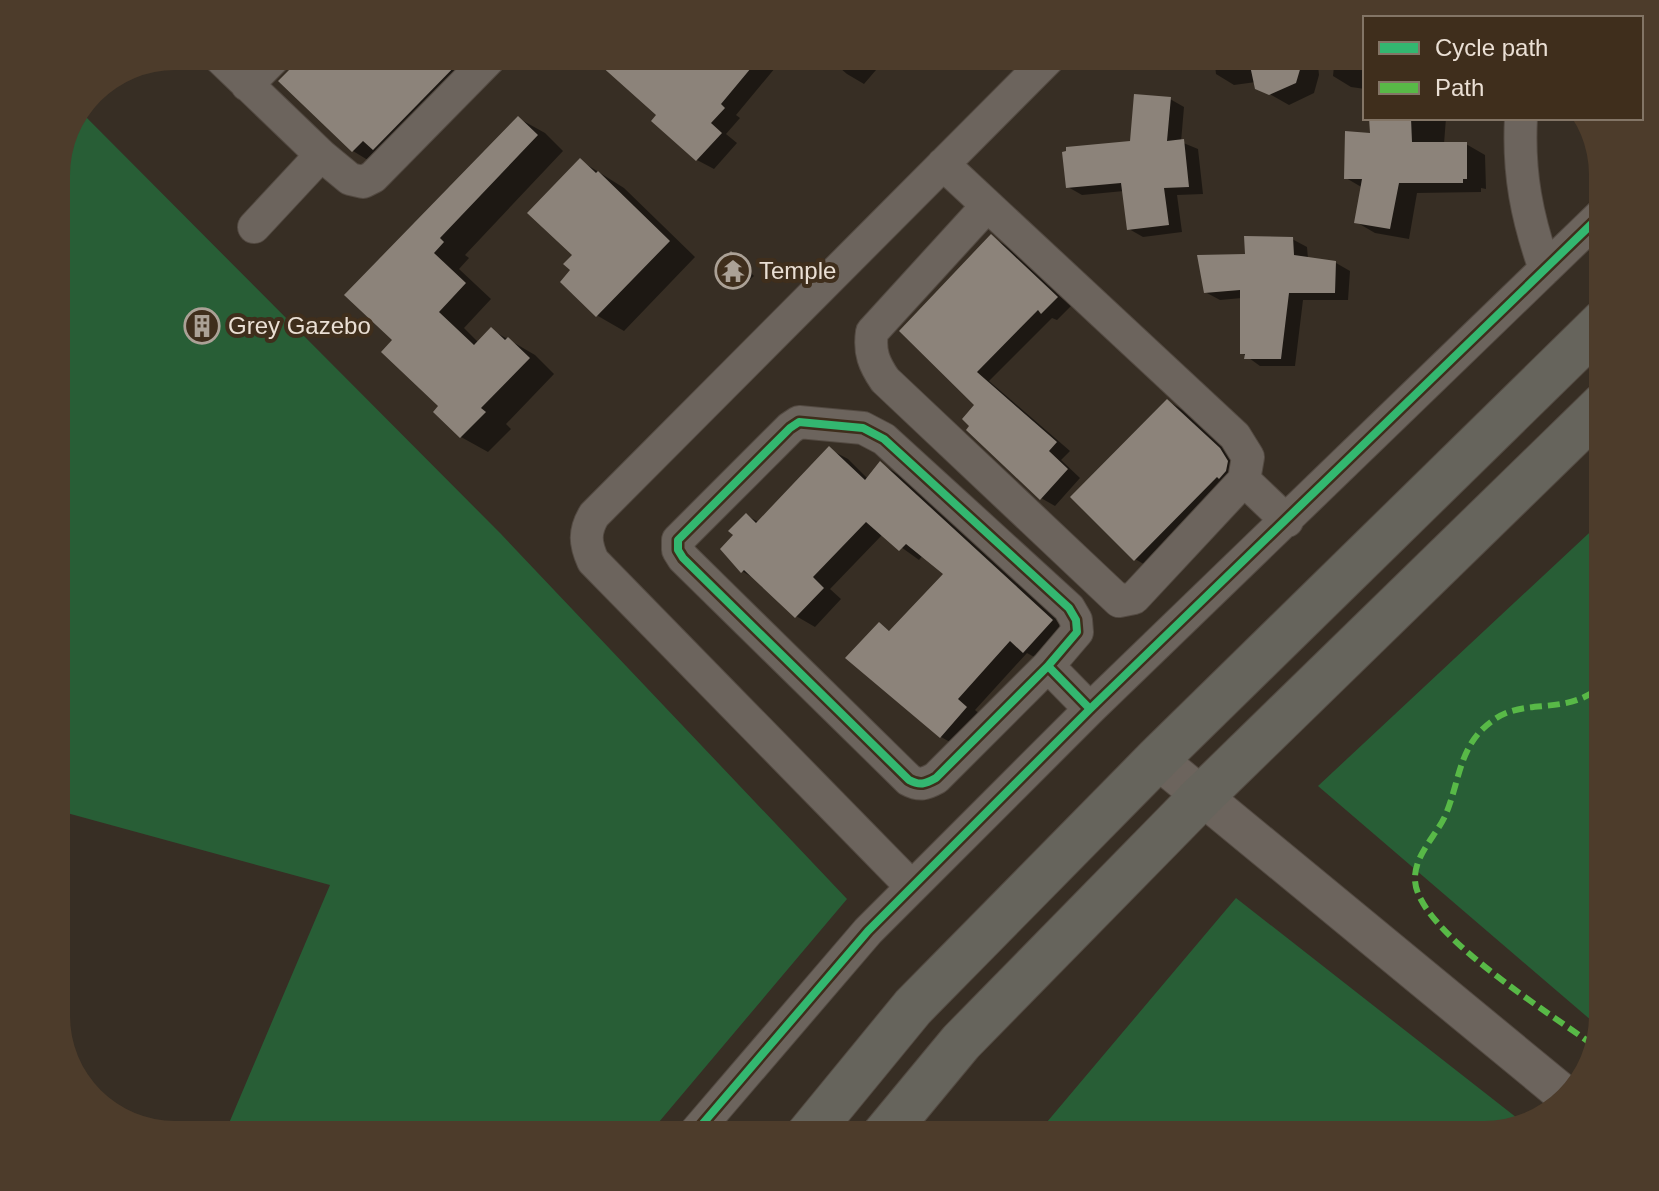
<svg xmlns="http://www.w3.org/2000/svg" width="1659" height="1191" viewBox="0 0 1659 1191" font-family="Arial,sans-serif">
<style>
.green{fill:#285e36}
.shadow{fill:#0007}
.building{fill:#8c837a}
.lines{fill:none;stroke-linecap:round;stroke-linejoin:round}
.minor-casing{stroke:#534a42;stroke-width:34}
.tertiary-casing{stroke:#534a42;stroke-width:40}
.secondary-casing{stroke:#534a42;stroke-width:46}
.minor{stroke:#6c645d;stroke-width:32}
.tertiary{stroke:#6c645d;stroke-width:38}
.secondary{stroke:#66645c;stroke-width:44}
.quiet{stroke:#58b947;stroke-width:6;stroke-dasharray:12 6;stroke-linecap:butt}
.cycleway-casing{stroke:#3f2e1c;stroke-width:13}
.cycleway{stroke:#33b770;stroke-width:8}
.labels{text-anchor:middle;stroke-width:8;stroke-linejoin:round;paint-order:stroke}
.poi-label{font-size:24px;fill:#eadfd4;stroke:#3f2e1c;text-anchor:start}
</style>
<rect width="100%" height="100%" fill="#372e24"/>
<path class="green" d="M83 114 501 534 847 899 648 1135H224L330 885 56 810V167Z
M1603 520V1016L1599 1027 1318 786Z
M1236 898 1526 1125 1484 1135H1036Z"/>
<path class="shadow" d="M298 56H494L371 162 353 151 292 70Z
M593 56H785L736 115 740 118 726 134 737 143 714 169 697 160 659 115Z
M826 56H888L864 84 847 74Z
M1214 56H1317L1319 75 1314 93 1289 105 1257 87 1256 82 1234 85 1216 74Z
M1335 56H1365V89L1351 87 1333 76Z
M1170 99 1184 107 1181 142 1198 149 1203 194 1177 195 1182 232 1143 237 1129 229 1124 191 1082 195 1068 187 1132 142Z
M518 118 545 133 563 151 465 255 469 258 459 269 491 299 464 328 479 343 492 330 535 355 554 374 506 424 511 429 488 452 461 437 395 340 347 295Z
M1371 118H1446L1444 144H1466L1485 155 1486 189 1481 188V192L1417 193 1409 239 1375 233 1356 222 1363 188 1346 178 1372 135Z
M581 161 624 188 695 257 624 331 598 316 563 282 573 270Z
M991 237 1005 245 1071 306 1057 320 1052 318 989 381 1070 451 1061 460 1080 478 1055 506 1041 498 977 405 902 331Z
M1292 239 1307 247 1308 259 1336 263 1350 271 1348 300H1303L1295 366H1260L1242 353V298L1220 300 1205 292 1247 256Z
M735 256 754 276 739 289 735 287Z
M1168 401 1186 412 1239 461 1154 570 1135 559Z
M829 449 848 459 868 479 881 464 899 475 1071 631 1043 662 1027 653 975 710 985 719 959 747 941 737 880 625 891 632 946 574 923 555 919 560 883 534 830 589 841 599 815 627 796 616 758 581 742 571 736 535 746 515 760 523Z"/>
<path class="building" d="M295 56H465L373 150 363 141 352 152 278 81 290 69Z
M590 56H761L721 104 725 108 711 123 722 133 696 161 651 121 656 115Z
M1248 56H1304L1296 83 1269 95 1255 89Z
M1134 94 1171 97 1167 141 1184 139 1189 187 1164 188 1169 225 1127 230 1121 183 1066 188 1062 152 1066 151V147L1130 141Z
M518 116 538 135 440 238 444 242 434 253 466 283 439 312 474 345 491 327 505 340 508 337 530 358 481 408 486 412 460 438 433 412 438 406 381 352 392 340 344 295Z
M1369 118H1411L1412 142H1467V179H1463V183H1399L1390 229 1354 223 1362 179H1344L1345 131 1370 133Z
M580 158 596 173 598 171 670 241 596 317 560 282 570 270 563 264 572 255 527 213Z
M991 234 1058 297 1041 314 1038 310 977 372 1057 442 1049 451 1068 469 1040 500 966 430 969 426 962 419 974 405 899 331Z
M1244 236 1293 237 1294 255 1336 261 1335 293H1289L1281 359H1244L1245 354H1240V290L1204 293 1197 255 1245 254Z
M731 251 751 273 734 288 715 270Z
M1167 399 1220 448 1228 461 1226 471 1219 479 1217 477 1134 561 1070 497Z
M829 446 865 480 880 461 1053 620 1023 653 1010 641 958 699 967 707 940 738 845 658 879 622 889 631 943 574 906 544 899 551 866 522 813 577 824 588 795 618 744 570 741 573 720 549 733 535 728 531 746 513 756 523Z"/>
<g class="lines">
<defs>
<path id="minor" d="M218 56 321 155 350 179 363 182 373 177 492 56
M247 85 276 56
M1521 118C1518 173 1527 218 1545 269
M943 164 1235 436 1248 457 1244 480 1287 521
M987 206 872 332C869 352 874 364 885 380L1119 601 1134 598 1244 480
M254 227 321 155
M1048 666 936 778C925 784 920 786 909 780L683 558 678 550V540L790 428 799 422 863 428 884 439 1069 608 1076 620 1077 632 1048 666 1090 709
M912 887 593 561C585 543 584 532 594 515L1051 56
M693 1135 868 931 1090 709 1603 213"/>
<path id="tertiary" d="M1157 759 1567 1097"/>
<path id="secondary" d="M808 1135 913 1007 1157 759 1603 322
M884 1135 961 1042 1202 796 1603 405"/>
</defs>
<use href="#minor" class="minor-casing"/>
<use href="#tertiary" class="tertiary-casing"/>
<use href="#secondary" class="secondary-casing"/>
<use href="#minor" class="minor"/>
<use href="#tertiary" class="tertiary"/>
<use href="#secondary" class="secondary"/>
<path class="quiet" d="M1593 1045C1553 1015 1413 929 1415 878 1415 854 1437 835 1446 814 1461 777 1459 743 1495 719 1527 697 1565 717 1603 685"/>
<defs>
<path id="cycleway" d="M1048 666 936 778C925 784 920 786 909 780L683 558 678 550V540L790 428 799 422 863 428 884 439 1069 608 1076 620 1077 632 1048 666 1090 709
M693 1135 868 931 1090 709 1603 213"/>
</defs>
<use href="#cycleway" class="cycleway-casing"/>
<use href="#cycleway" class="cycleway"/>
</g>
<defs>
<symbol id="temple-ring" viewBox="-11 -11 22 22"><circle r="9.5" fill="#3f2e1c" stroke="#aba196" stroke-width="1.5"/><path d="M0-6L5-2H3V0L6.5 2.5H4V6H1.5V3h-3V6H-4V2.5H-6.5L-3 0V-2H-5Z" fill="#aba196"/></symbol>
<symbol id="building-ring" viewBox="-11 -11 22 22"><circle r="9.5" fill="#3f2e1c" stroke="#aba196" stroke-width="1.5"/><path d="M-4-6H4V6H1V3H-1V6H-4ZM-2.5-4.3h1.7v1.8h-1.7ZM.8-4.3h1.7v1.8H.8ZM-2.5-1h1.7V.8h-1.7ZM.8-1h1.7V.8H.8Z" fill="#aba196"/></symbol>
</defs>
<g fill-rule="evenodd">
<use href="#temple-ring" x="713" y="251" width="40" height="40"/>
<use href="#building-ring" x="182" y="306" width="40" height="40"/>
</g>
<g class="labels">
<g class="poi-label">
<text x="759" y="279">Temple</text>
<text x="228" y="334">Grey Gazebo</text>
</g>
</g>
<path d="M0 0H1659V1191H0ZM175 70H1484A105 105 0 0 1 1589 175V1016A105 105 0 0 1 1484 1121H175A105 105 0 0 1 70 1016V175A105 105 0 0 1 175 70Z" fill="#4d3c2b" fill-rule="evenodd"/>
<rect x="1363" y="16" width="280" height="104" fill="#3f2e1c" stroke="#837566" stroke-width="2"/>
<rect x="1379" y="42" width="40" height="12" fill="#33b770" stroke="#837566" stroke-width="2"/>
<text x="1435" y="56" font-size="24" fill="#eadfd4">Cycle path</text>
<rect x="1379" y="82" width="40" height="12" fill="#58b947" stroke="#837566" stroke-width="2"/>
<text x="1435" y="96" font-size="24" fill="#eadfd4">Path</text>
</svg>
